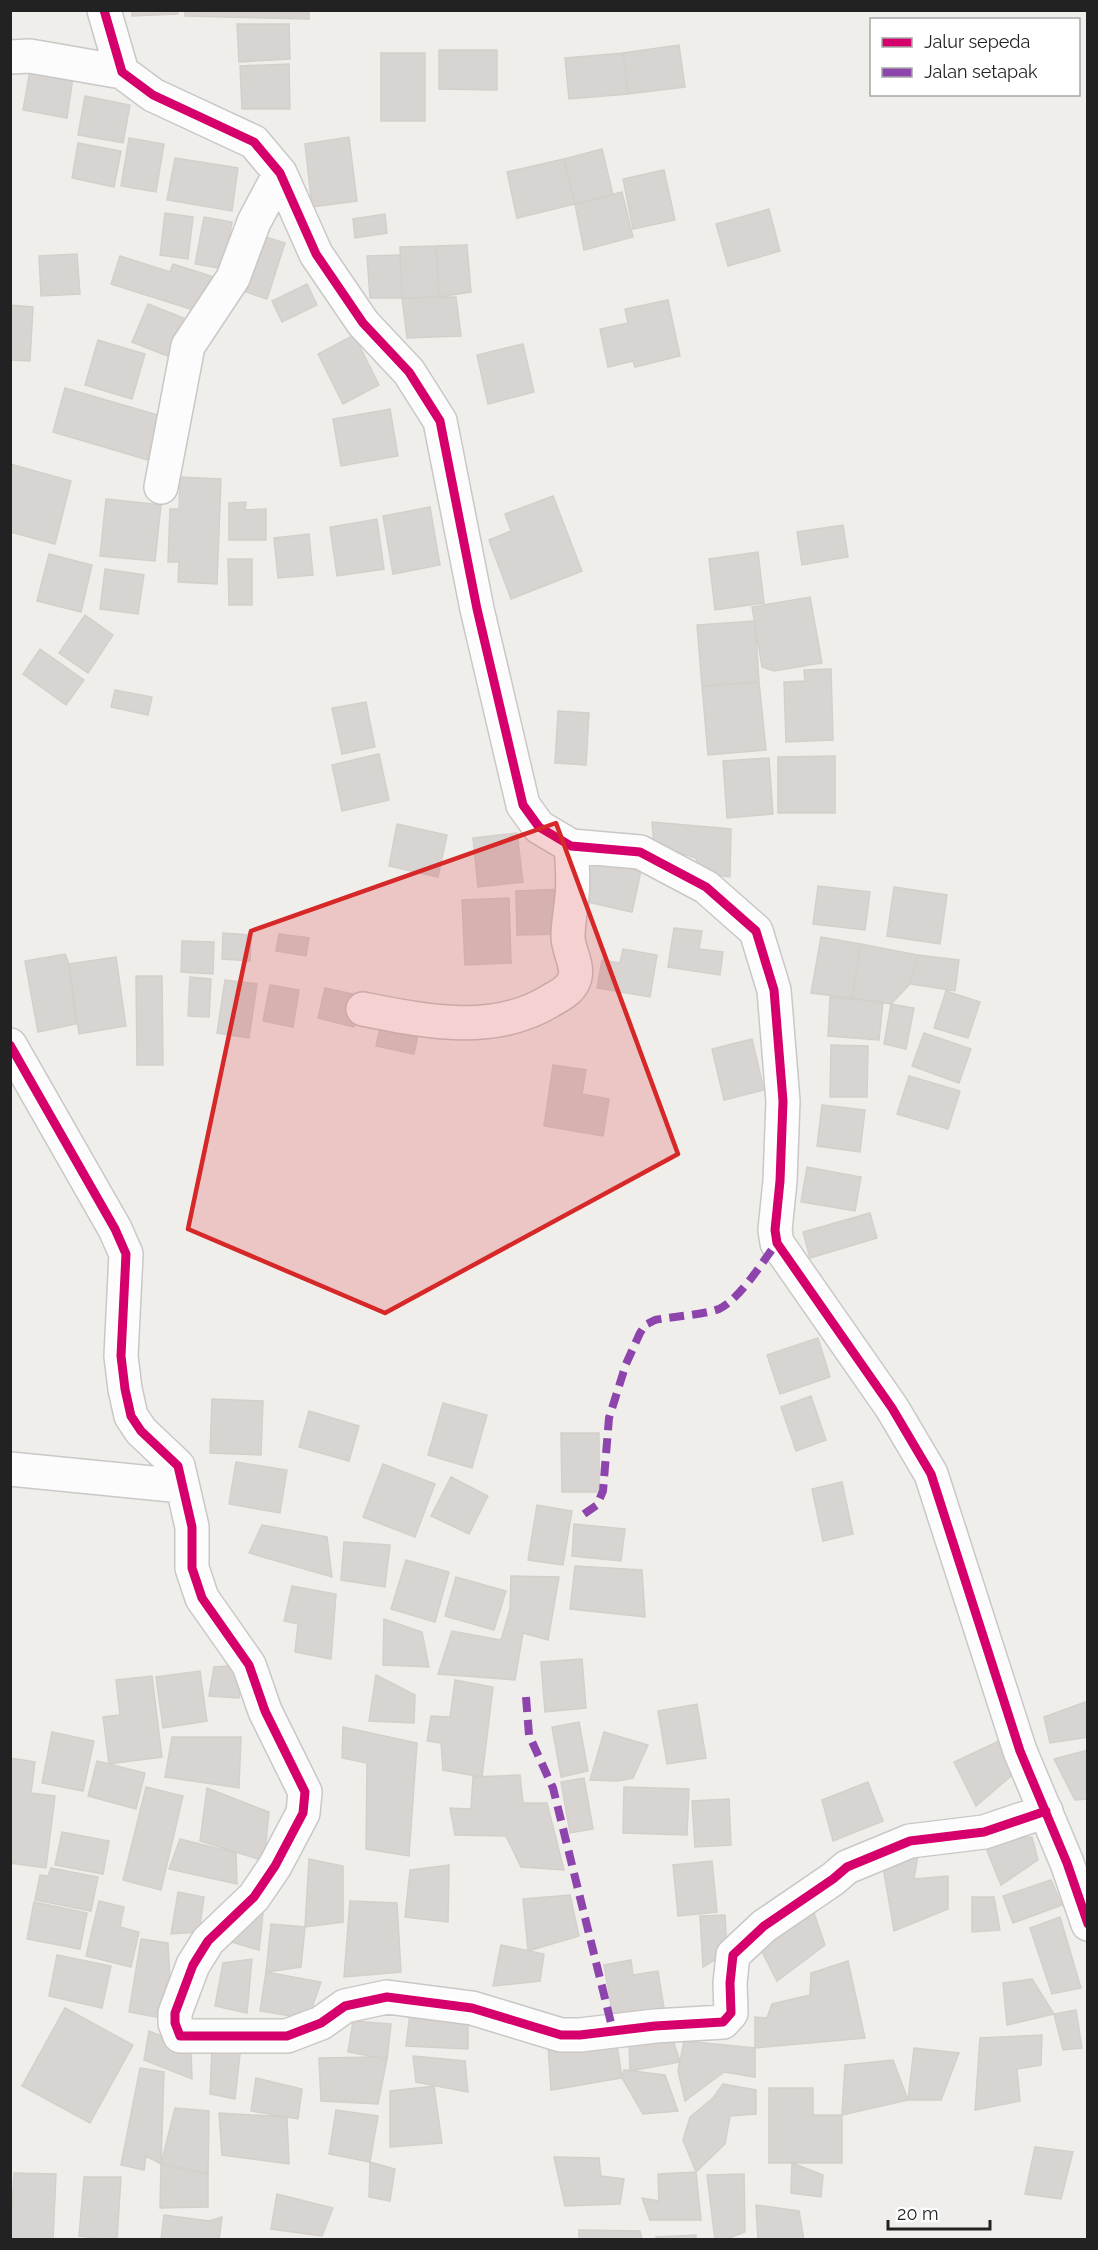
<svg xmlns="http://www.w3.org/2000/svg" width="1098" height="2250" viewBox="0 0 1098 2250" font-family="Raleway,sans-serif">
<style>
.building{fill:#d7d4d2;stroke:#d3d0cc;stroke-width:1.5}
.lines{fill:none;stroke-linecap:round;stroke-linejoin:round}
.street-casing{stroke:#c9c8c7;stroke-width:36}
.street{stroke:#fdfcfc;stroke-width:33}
.quiet{stroke:#8e44ad;stroke-width:8;stroke-dasharray:15 8;stroke-linecap:butt}
.cycleway-casing{stroke:#fff;stroke-width:13}
.cycleway{stroke:#d6006c;stroke-width:9}
.marked{fill:#d62828;fill-opacity:0.2;stroke:#d62828;stroke-width:4.5;stroke-linejoin:round}
</style>
<rect width="100%" height="100%" fill="#f0eeeb"/>
<path class="building" d="M132 10H178V14L132 16Z
M185 10H309V19L185 16Z
M237 24H289L290 59 239 62Z
M679 45 685 87 628 94 623 53Z
M439 50H497V90L439 89Z
M381 53H425V121H381Z
M623 53 628 94 569 99 565 58Z
M289 64 290 109H242L240 66Z
M30 70 73 77 67 118 23 110Z
M85 96 130 105 123 143 78 135Z
M349 137 357 201 312 207 305 144Z
M129 138 164 144 156 192 121 186Z
M78 143 121 151 114 187 72 178Z
M602 149 613 195 575 204 564 159Z
M175 158 238 168 232 211 167 200Z
M564 159 575 204 517 218 507 172Z
M664 170 675 220 633 229 623 179Z
M622 192 633 237 584 250 575 204Z
M769 209 780 251 728 266 716 224Z
M165 213 193 217 188 259 160 255Z
M385 214 387 233 355 238 353 219Z
M204 217 232 222 223 269 195 264Z
M259 235 285 243 267 299 240 290Z
M467 245 471 292 439 297 436 246Z
M436 246 439 297 402 298 400 247Z
M77 254 80 294 41 296 39 256Z
M400 255 402 298H370L367 256Z
M120 256 170 272 173 264 217 278 206 314 111 284Z
M307 284 317 305 282 322 272 301Z
M456 297 461 336 407 338 402 298Z
M668 300 680 356 635 367 633 361 608 367 600 329 628 323 625 309Z
M148 304 186 319 170 357 132 342Z
M10 305 33 307 30 361 10 360Z
M354 335 379 385 343 404 318 354Z
M98 340 145 354 132 399 85 385Z
M523 344 534 392 488 404 477 355Z
M65 388 161 416 148 460 53 432Z
M390 409 398 456 341 466 333 419Z
M10 464 71 481 55 544 10 532Z
M180 477 221 479 217 584 178 582 179 562H168L170 509H179Z
M553 496 582 571 511 599 489 540 511 531 505 514Z
M106 499 161 505 155 561 100 556Z
M246 502 245 510 266 509V540H229V503Z
M430 507 440 565 393 574 383 516Z
M377 519 384 569 337 576 330 527Z
M843 525 848 557 802 565 797 532Z
M309 534 313 575 278 578 274 538Z
M758 552 764 603 715 610 709 559Z
M49 554 92 565 81 612 37 601Z
M228 559H252V605H229Z
M105 569 144 575 138 614 100 609Z
M810 597 822 663 774 671 762 667 752 607Z
M85 615 113 635 88 673 59 653Z
M755 621 759 682 702 686 697 625Z
M40 649 84 680 66 705 23 674Z
M831 669 833 740 786 742 784 682 805 681 804 670Z
M759 682 766 750 708 755 702 686Z
M115 690 152 697 148 715 111 707Z
M366 702 375 747 342 754 332 708Z
M558 711 589 713 586 765 555 763Z
M379 754 389 800 342 811 332 765Z
M835 756V813H778V757Z
M769 758 773 814 727 818 723 761Z
M652 822 731 829 730 877 701 873 696 858 654 845Z
M397 824 447 835 438 877 389 866Z
M517 833 523 882 478 887 473 838Z
M587 859 641 871 632 912 578 900Z
M818 886 870 892 865 930 813 924Z
M894 887 947 895 940 944 887 936Z
M564 889 565 934 517 935 516 891Z
M509 898 511 963 465 965 462 900Z
M674 928 702 931 699 949 723 952 720 975 668 967Z
M223 933 251 935 250 961 222 959Z
M279 934 309 938 306 956 276 951Z
M821 937 861 944 852 998 811 993Z
M182 941 214 942 213 974 181 972Z
M861 944 918 955 910 984 891 1004 852 998Z
M623 949 657 955 650 997 597 988 602 960 620 963Z
M65 954 69 964 76 1024 38 1032 25 961Z
M918 955 959 960 955 991 910 984Z
M116 957 126 1026 79 1034 69 964Z
M136 976H162L163 1065H137Z
M190 977 211 979 209 1017 188 1016Z
M225 980 257 984 249 1038 217 1033Z
M270 985 299 990 293 1027 263 1021Z
M325 988 362 996 354 1027 318 1018Z
M946 991 980 1002 968 1038 934 1028Z
M830 997 883 1002 879 1040 828 1036Z
M891 1004 914 1008 906 1049 884 1044Z
M382 1020 419 1029 414 1054 376 1046Z
M924 1033 971 1049 959 1083 912 1066Z
M752 1039 764 1090 724 1100 712 1049Z
M831 1045 868 1046 867 1097H830Z
M553 1065 586 1070 582 1094 609 1099 603 1136 544 1126Z
M909 1076 960 1091 948 1129 897 1114Z
M822 1105 865 1110 860 1152 817 1146Z
M807 1167 861 1177 855 1211 801 1202Z
M870 1213 877 1238 810 1258 803 1232Z
M818 1338 830 1377 780 1394 767 1355Z
M811 1396 826 1440 796 1451 781 1407Z
M212 1399 263 1401 261 1455 210 1453Z
M443 1403 487 1415 472 1468 428 1455Z
M309 1411 359 1426 349 1461 299 1447Z
M561 1433H599V1492H562Z
M236 1462 287 1470 280 1513 229 1504Z
M383 1464 435 1484 415 1537 363 1517Z
M451 1477 488 1496 469 1534 431 1516Z
M842 1482 853 1534 823 1541 812 1489Z
M537 1505 572 1511 563 1565 528 1560Z
M574 1524 625 1529 621 1561 572 1556Z
M262 1525 327 1537 332 1577 249 1553Z
M344 1542 390 1545 385 1587 341 1580Z
M406 1560 449 1572 435 1622 391 1609Z
M575 1566 642 1570 645 1617 570 1609Z
M511 1576 559 1577 548 1640 523 1633 515 1680 438 1674 452 1631 501 1640 510 1609Z
M456 1577 506 1591 494 1630 445 1616Z
M292 1586 336 1594 331 1659 295 1652 298 1624 284 1621Z
M384 1619 422 1632 429 1667 383 1665Z
M582 1659 586 1708 545 1712 541 1662Z
M245 1665 239 1698 209 1696 214 1667Z
M200 1671 207 1721 163 1728 156 1677Z
M376 1675 415 1695 414 1723 369 1721Z
M152 1676 162 1757 109 1764 103 1717 120 1715 116 1680Z
M455 1680 493 1687 482 1777 443 1770 441 1743 427 1741 431 1716 450 1717Z
M1088 1701V1737L1050 1743 1044 1717Z
M697 1704 706 1758 667 1764 658 1711Z
M579 1722 588 1771 561 1777 552 1727Z
M343 1727 417 1743 409 1856 366 1849 367 1763 342 1758Z
M52 1732 94 1741 83 1791 42 1783Z
M604 1732 648 1745 633 1778 618 1781 590 1780Z
M172 1737H241L239 1788 165 1777Z
M1003 1739 1011 1776 976 1806 954 1762Z
M1088 1750V1799L1075 1800 1054 1759Z
M10 1758 35 1762 31 1793 55 1796 46 1868 10 1863Z
M97 1761 145 1773 136 1809 88 1796Z
M520 1775 523 1803H547L564 1870 521 1867 506 1836 455 1835 450 1808 471 1809 473 1777Z
M584 1778 593 1829 570 1833 561 1782Z
M868 1782 883 1821 833 1841 822 1800Z
M146 1787 183 1796 161 1890 123 1880Z
M624 1787 689 1789 687 1835 623 1833Z
M207 1788 269 1812 264 1861 200 1841Z
M729 1799 731 1845 695 1847 692 1801Z
M62 1832 109 1841 103 1874 55 1865Z
M1032 1837 1038 1860 1001 1885 983 1841Z
M180 1839 236 1853 237 1884 169 1869Z
M918 1855 914 1879 948 1876V1909L894 1931 883 1867Z
M309 1859 343 1866V1922L305 1927Z
M712 1861 717 1912 678 1916 673 1865Z
M449 1865 448 1922 405 1917 410 1870Z
M51 1868 98 1877 91 1911 35 1900 40 1875 48 1876Z
M1051 1880 1062 1905 1013 1923 1003 1896Z
M178 1892 204 1897 199 1932 171 1934Z
M570 1895 579 1936 528 1951 523 1899Z
M972 1897H994L1000 1930 972 1932Z
M99 1901 124 1907 120 1927 139 1932 131 1967 86 1956Z
M350 1901 397 1903 401 1972 344 1977Z
M34 1902 87 1913 80 1949 27 1939Z
M238 1911 263 1914 259 1950 228 1941Z
M814 1913 825 1945 777 1981 760 1948Z
M725 1915 727 1953 703 1967 700 1916Z
M1060 1917 1081 1988 1052 1994 1030 1928Z
M271 1924 305 1927 301 1967 266 1972Z
M141 1939 168 1943 172 2020 129 2012Z
M501 1945 544 1954 540 1981 493 1986Z
M57 1955 111 1966 102 2008 49 1996Z
M252 1959 247 2013 215 2006 223 1963Z
M631 1960 633 1975 658 1971 664 2008 613 2017 604 1965Z
M848 1961 865 2038 755 2048V2017L767 2018 772 2004 810 1995 811 1973Z
M266 1972 321 1982 308 2019 260 2011Z
M1032 1979 1054 2014 1007 2025 1003 1983Z
M65 2008 133 2045 90 2123 22 2086Z
M1076 2010 1082 2048 1063 2050 1054 2014Z
M410 2013 468 2019V2049L406 2046Z
M353 2021 391 2024 387 2059 348 2052Z
M149 2031 191 2048 192 2079 144 2060Z
M1042 2035 1041 2065 1017 2069 1020 2101 975 2110 980 2038Z
M673 2040 680 2062 630 2071 629 2041Z
M684 2041 755 2048V2077L724 2072 685 2101 678 2071Z
M548 2045H617L622 2078 551 2090Z
M914 2048 959 2053 941 2100H908Z
M212 2049 240 2054 235 2099 210 2094Z
M413 2056 465 2061 468 2092 416 2082Z
M377 2057 387 2059 378 2104 321 2101 319 2058Z
M893 2060 908 2100 842 2115 845 2065Z
M140 2068 164 2072 161 2164 146 2156 144 2170 121 2165Z
M624 2070 665 2075 678 2111 643 2114 622 2078Z
M256 2078 302 2089 298 2119 251 2111Z
M723 2084 756 2090V2114L730 2116 725 2144 696 2172 683 2140 690 2117 713 2098Z
M434 2086 442 2143 390 2147V2091Z
M769 2088H813V2115H842V2163H769Z
M175 2108 209 2111 208 2174 161 2164Z
M336 2110 378 2116 370 2162 329 2154Z
M219 2113 287 2117 289 2164 222 2155Z
M1035 2147 1073 2152 1061 2199 1025 2194Z
M554 2157 599 2158 601 2176 624 2179 620 2204 565 2206Z
M370 2162 395 2169 390 2201 369 2197Z
M792 2163 823 2175 821 2197 791 2193Z
M161 2164 208 2174V2207L160 2208Z
M696 2172 701 2220H650L642 2198 659 2201 658 2174Z
M14 2173 56 2174 53 2240H10Z
M744 2174 745 2232 724 2240H715L707 2175Z
M84 2177H121L117 2240 79 2236Z
M277 2194 333 2208 322 2236 271 2229Z
M756 2205 799 2211 804 2240H758Z
M164 2215 209 2221 222 2217 219 2240H161Z
M579 2230 640 2231 642 2240H579Z
M696 2235V2240H657L656 2237Z"/>
<g class="lines">
<defs>
<path id="street" d="M104 10 122 72 153 95 254 142 280 173 316 254 363 323 409 372 440 421 477 609 523 805 539 827 571 846 640 852 706 887 756 931 774 990 783 1101 780 1181 775 1230 777 1243 892 1408 931 1474 1020 1751 1067 1863 1088 1924
M10 57 30 56 122 72
M161 487 188 346 233 278 254 222 280 173
M363 1009C424 1021 493 1036 550 1001 560 995 572 990 575 977 578 964 568 949 568 937 568 923 571 909 572 896 574 879 572 862 571 846
M10 1045 115 1229 126 1254 121 1356 125 1389 131 1416 141 1431 178 1466 192 1527V1568L202 1598 249 1665 265 1711 305 1792 303 1813 275 1866 254 1897 208 1941 193 1965 175 2013V2023L180 2036H287L321 2023 345 2006 387 1997 472 2008 561 2035H580L655 2026 723 2022 731 2013 730 1983 733 1955 764 1926 833 1879 847 1867 910 1841 984 1832 1046 1811
M10 1469 182 1486"/>
</defs>
<use href="#street" class="street-casing"/>
<use href="#street" class="street"/>
<path class="quiet" d="M584 1514 597 1505 603 1491 609 1418 626 1364 640 1333 645 1325 655 1320C670 1317 707 1314 719 1309 741 1298 762 1262 777 1243
M526 1697 529 1735 553 1788 613 2031"/>
<defs>
<path id="cycleway" d="M104 10 122 72 153 95 254 142 280 173 316 254 363 323 409 372 440 421 477 609 523 805 539 827 571 846 640 852 706 887 756 931 774 990 783 1101 780 1181 775 1230 777 1243 892 1408 931 1474 1020 1751 1067 1863 1088 1924
M10 1045 115 1229 126 1254 121 1356 125 1389 131 1416 141 1431 178 1466 192 1527V1568L202 1598 249 1665 265 1711 305 1792 303 1813 275 1866 254 1897 208 1941 193 1965 175 2013V2023L180 2036H287L321 2023 345 2006 387 1997 472 2008 561 2035H580L655 2026 723 2022 731 2013 730 1983 733 1955 764 1926 833 1879 847 1867 910 1841 984 1832 1046 1811"/>
</defs>
<use href="#cycleway" class="cycleway-casing"/>
<use href="#cycleway" class="cycleway"/>
</g>
<path class="marked" d="M556 823 678 1154 385 1313 188 1229 251 931Z"/>
<rect width="1098" height="2250" fill="none" stroke="#222222" stroke-width="24"/>
<rect x="870" y="18" width="210" height="78" fill="#ffffff" stroke="#a7a7a7" stroke-width="1.5"/>
<rect x="882" y="38" width="30" height="9" fill="#d6006c" stroke="#a7a7a7" stroke-width="1.5"/>
<text x="924" y="48" font-size="18" fill="#222222">Jalur sepeda</text>
<rect x="882" y="68" width="30" height="9" fill="#8e44ad" stroke="#a7a7a7" stroke-width="1.5"/>
<text x="924" y="78" font-size="18" fill="#222222">Jalan setapak</text>
<path d="M888 2220v9h102v-9" fill="none" stroke="#222222" stroke-width="3"/>
<text x="897" y="2220" font-size="18" fill="#222222" stroke="#ffffff" stroke-width="4.5" paint-order="stroke">20 m</text>
</svg>
